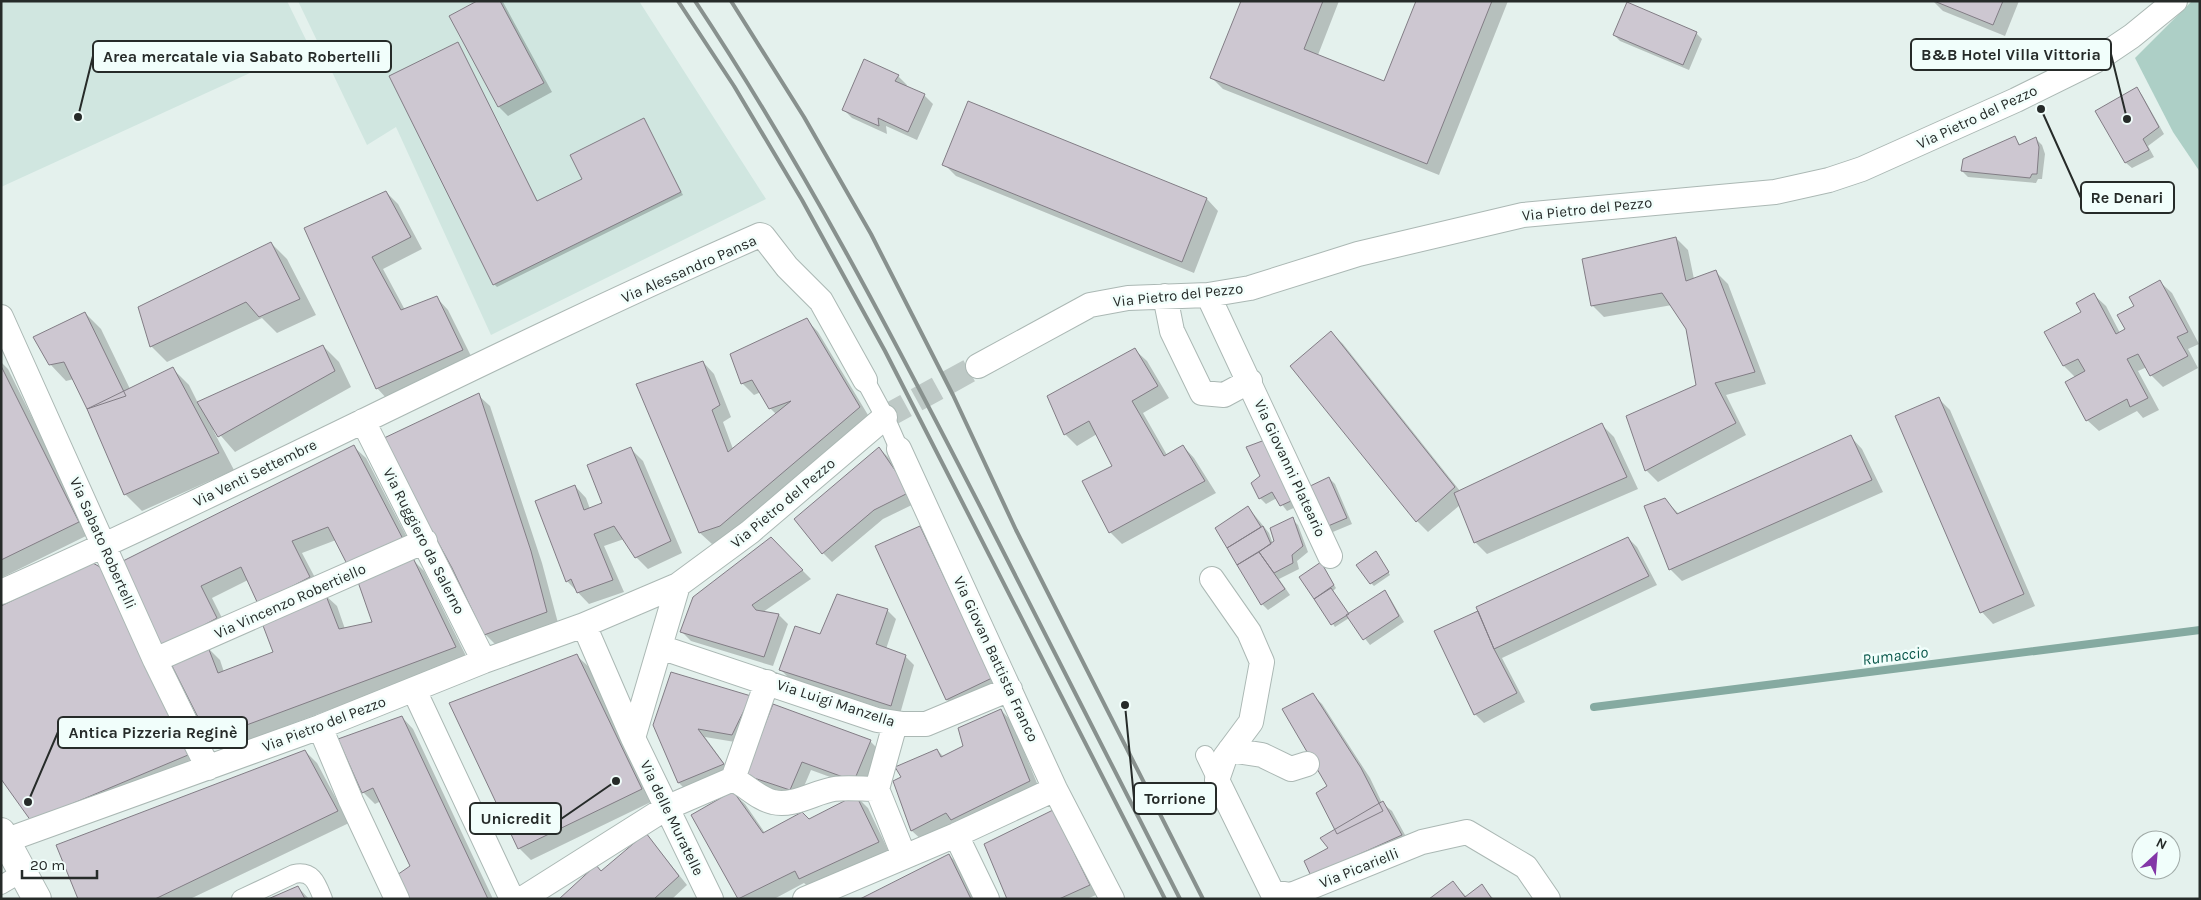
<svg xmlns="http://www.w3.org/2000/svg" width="2201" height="900" viewBox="0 0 2201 900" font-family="Karla,sans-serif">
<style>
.built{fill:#d0e6e0}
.green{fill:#adcfc6}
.shadow{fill:#0003;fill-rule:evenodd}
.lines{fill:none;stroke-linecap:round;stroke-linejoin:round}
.stream{stroke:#85aaa1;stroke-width:8}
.building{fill:#cdc7d1;stroke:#827d85}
.minor-tunnel{stroke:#bec9c6;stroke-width:24;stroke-dasharray:24 12;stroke-linecap:butt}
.pedestrian-casing{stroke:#abb8b4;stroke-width:20}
.minor-casing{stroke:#abb8b4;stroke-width:26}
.primary-casing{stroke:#abb8b4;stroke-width:30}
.pedestrian{stroke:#fff;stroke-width:18}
.minor{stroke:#fff;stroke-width:24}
.primary{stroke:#fff;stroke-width:28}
.rail{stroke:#88918e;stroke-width:4}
.labels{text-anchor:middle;stroke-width:5;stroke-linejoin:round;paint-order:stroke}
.street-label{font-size:15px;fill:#262b29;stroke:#f1fefb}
.water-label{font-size:16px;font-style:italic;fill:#09584b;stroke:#f1fefb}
.leader{fill:none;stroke:#262b29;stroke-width:2}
.callout-dot{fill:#262b29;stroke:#f1fefb;stroke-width:2}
.callout{fill:#f1fefb;stroke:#262b29;stroke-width:2}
.callout-label{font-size:16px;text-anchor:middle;font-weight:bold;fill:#262b29}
</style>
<rect width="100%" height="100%" fill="#e4f1ed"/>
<path class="built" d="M1 1H287L309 46 1 187Z
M298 1H639L766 199 491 335 396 127 367 145Z"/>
<path class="green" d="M2192 1H2200V172L2173 132 2135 58Z"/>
<path class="shadow" d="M480 1 503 2 552 92 508 116 499 107 451 17Z
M1242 1H1339L1318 55 1385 82 1417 1H1508L1439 175 1223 89 1212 78Z
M1933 1H2019L2005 36 1943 11Z
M1696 33 1702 39 1689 70 1620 41 1614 35Z
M458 44 538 202 584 180 644 120 683 195 497 287 494 284Z
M898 76 907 85 906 87 924 95 933 104 917 140 886 126 887 134 852 118 843 109Z
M2137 89 2142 95 2164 134 2148 146 2154 157 2132 168 2126 163 2096 111Z
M969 103 1207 199 1218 211 1194 273 956 176 944 164Z
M2015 138 2021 146 2036 139 2042 145 2045 154 2042 179H2038L2036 183 1968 177 1962 171Z
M386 192 398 204 422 249 383 269 405 310 437 298 448 310 474 362 388 400 377 388 306 229Z
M1676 238 1688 250 1694 279 1716 272 1728 284 1766 384 1726 395 1746 435 1658 482 1646 470 1628 417 1697 386 1687 328 1672 305 1604 317 1592 305Z
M271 243 287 259 316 315 277 333 262 318 167 362 151 346Z
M2160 282 2172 293 2199 344 2188 349 2198 368 2163 387 2151 375 2147 367 2138 371 2159 410 2143 418 2137 411 2099 431 2087 420 2076 378 2064 366 2046 332 2083 313 2094 295 2106 306 2120 333 2126 330 2136 307Z
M85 313 101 329 130 389 172 368 189 385 198 403 323 346 339 362 351 387 235 452 215 429 213 430 234 470 142 511 125 494 74 379 66 381 50 364Z
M807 320 818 332 871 420 732 538 712 544 700 533 703 362 714 374 731 417 723 422 733 449 777 415 770 408 761 392 754 395 742 383Z
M1331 332 1343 344 1460 491 1602 425 1614 437 1638 489 1487 554 1475 542 1460 505 1428 532 1417 521Z
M1135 350 1147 361 1169 398 1143 413 1167 455 1183 446 1194 458 1216 493 1122 544 1110 532 1084 482 1114 467 1097 434 1077 446 1065 434Z
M1 362 8 369 90 534 1 578Z
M478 395 490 406 542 563 558 623 497 646 485 634Z
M1938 398 1950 410 2035 606 1993 624 1982 612Z
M1851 437 1862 449 1883 492 1682 581 1670 569 1665 500 1679 514Z
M354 447 366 458 415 553 336 540 302 553 321 589 270 615 248 580 212 598 228 630 174 659 124 561Z
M879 448 888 457 918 502 883 519 832 562 823 553Z
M631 449 643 461 682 553 648 569 636 557 624 539 604 546 624 592 589 604 567 581 575 486 586 498 590 509 604 504Z
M1329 478 1335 484 1352 524 1328 534Z
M1252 483 1307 502 1287 511 1277 498 1266 504 1260 498Z
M1248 507 1269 533 1273 544 1292 519 1298 525 1308 552 1297 561 1299 569 1279 579 1290 595 1268 610 1262 604 1217 528ZM1267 547 1256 556 1254 552Z
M920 528 932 539 1002 690 959 711 947 700 876 546Z
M1628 538 1637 547 1657 585 1502 658 1525 702 1484 723 1475 714 1436 632Z
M771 539 811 579 763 612 779 615 788 624 773 666 691 641 682 632Z
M1379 556 1390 575 1374 586 1371 583Z
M412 559 424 571 467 658 222 750 210 738 208 648 220 660 224 672 275 653 325 595 337 606 345 629 373 623Z
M1323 567 1336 588 1333 591 1349 615 1385 592 1390 598 1404 622 1370 645 1349 618 1335 627 1301 577Z
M100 568 112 580 198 767 44 832Z
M887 610 896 619 886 649 905 656 914 665 900 714 790 679 781 670 821 635Z
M577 656 589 667 653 801 531 860 519 848Z
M1313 695 1322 704 1370 778 1382 803 1392 811 1410 844 1321 884 1336 830Z
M750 697 741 743 705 737 731 773 688 792 679 783 654 725Z
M1001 710 1012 722 1041 793 924 842 912 831 894 782 903 778 937 750 944 757 964 747Z
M402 717 413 729 493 899H410L411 867 381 801 375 804 363 792Z
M870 741 879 750 863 789 811 770 799 798 756 784 747 775Z
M305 751 317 763 349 823 190 899H79Z
M733 793 745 804 765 833 809 820 856 796 868 808 890 854 812 890 804 883 774 899H739L693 815Z
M1062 821 1098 894 1087 899H1008Z
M646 834 687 885 672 899H561L602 872Z
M949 855 961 867 976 899H863Z
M1453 883 1467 897 1481 886 1494 899H1431Z
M298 887 309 899H272Z"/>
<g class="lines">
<path class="stream" d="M1594 707 2200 630"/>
</g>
<path class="building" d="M477 1H500L544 83 498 107 449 16Z
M1241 1H1323L1304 49 1384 81 1416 1H1492L1427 164 1210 78Z
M1934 1H2003L1993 25Z
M1627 2 1697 32 1683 65 1613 35Z
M458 42 537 201 582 179 570 155 644 118 681 192 493 285 389 76Z
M864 59 899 75 895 81 925 94 908 132 878 118 879 126 842 110Z
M2137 87 2159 127 2143 139 2149 150 2125 163 2095 111Z
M968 101 1207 198 1182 262 942 165Z
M2015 136 2019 145 2036 137 2039 147 2037 174H2032L2030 178 1961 171 1963 159Z
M386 191 411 237 372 257 401 310 437 296 463 350 376 389 304 228Z
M1676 237 1686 281 1716 270 1755 372 1715 383 1736 423 1645 471 1626 416 1696 385 1686 329 1662 293 1591 306 1582 259Z
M271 242 300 299 259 317 246 302 150 347 138 307Z
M2160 280 2188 332 2177 337 2188 356 2150 376 2138 354 2127 359 2148 398 2130 407 2127 399 2086 421 2065 382 2085 371 2078 359 2063 366 2044 332 2081 312 2076 303 2094 293 2116 334 2125 329 2117 315 2134 306 2129 297Z
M85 312 126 396 87 409 64 362 49 365 33 337Z
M807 318 860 407 720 526 699 533 636 384 703 361 720 405 712 410 728 452 791 401 769 409 752 380 741 384 730 354Z
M1331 331 1455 487 1416 522 1290 366Z
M323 345 335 371 218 437 197 402Z
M1135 348 1158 386 1132 401 1164 456 1183 445 1205 481 1109 533 1082 481 1112 466 1089 421 1064 435 1047 396Z
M1 366 79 522 1 560Z
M173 367 219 453 124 495 87 409Z
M479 393 531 551 547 612 484 635 452 568 382 439Z
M1939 397 2024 594 1980 613 1895 416Z
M1602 423 1627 477 1474 543 1454 493Z
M1851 435 1872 480 1669 570 1644 506 1665 498 1677 514Z
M1273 437 1302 496 1280 506 1272 492 1259 499 1251 483 1260 476 1246 447Z
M354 445 404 541 348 566 328 527 292 541 310 577 258 604 241 567 201 586 217 618 162 648 123 561Z
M631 447 671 541 635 558 614 526 594 534 613 580 577 593 571 579 566 582 535 501 575 485 584 510 602 503 587 465Z
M879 447 910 492 874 510 822 554 794 519Z
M1329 477 1347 518 1321 529 1304 489Z
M1248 506 1261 527 1227 548 1215 528Z
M1293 517 1303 546 1292 555 1293 563 1274 573 1259 552 1274 541 1270 528Z
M920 526 992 678 946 700 875 546Z
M1263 526 1271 544 1237 565 1227 548Z
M771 537 803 570 752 605 756 610 779 614 764 657 680 632 693 597Z
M1628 537 1649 576 1494 649 1476 607Z
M1376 551 1389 572 1370 584 1356 565Z
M1259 552 1285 589 1261 605 1237 565Z
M413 558 456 647 209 739 170 662 208 647 218 673 273 652 262 623 325 593 339 629 372 622 358 582Z
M91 562 100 567 188 755 31 821 1 779V606Z
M1321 562 1334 585 1314 599 1299 577Z
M1331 588 1349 614 1331 625 1314 599Z
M1385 590 1399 616 1363 640 1346 615Z
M837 594 888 609 876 644 906 655 891 706 779 670 795 626 820 634Z
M1478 611 1494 649 1517 693 1474 715 1434 631Z
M577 654 642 789 518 849 449 703Z
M671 672 751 696 732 735 698 729 724 764 678 783 653 725Z
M1313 693 1361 768 1383 811 1337 834 1316 793 1327 786 1282 709Z
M773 704 871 740 854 781 802 762 790 790 745 775Z
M1001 709 1030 781 951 820 946 813 911 831 893 781 901 777 895 767 937 749 941 757 963 746 958 728Z
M402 716 488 899H408L397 875 410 866 373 788 362 793 338 739Z
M305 750 338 811 155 899H78L56 845Z
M733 791 763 833 802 812 809 819 856 795 879 842 799 879 795 871 738 899 691 815Z
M1383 801 1402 835 1311 876 1304 861 1328 848 1320 838Z
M1053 810 1090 885 1059 899H1007L984 844Z
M646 833 679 876 654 899H559L596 865 601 871Z
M949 854 971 899H860Z
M1453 881 1465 897 1482 884 1492 899H1429Z
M298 886 305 899H268Z"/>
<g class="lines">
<path class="minor-tunnel" d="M885 417 978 366"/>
<defs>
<path id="pedestrian" d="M865 380 885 417 899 449
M1205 755 1217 780
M1 885 23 872
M241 899 294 874C313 870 317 884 323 899"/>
<path id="minor" d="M1208 295 1330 556
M1165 296 1172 331 1202 393 1224 395 1250 381
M1 317 155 660 208 768
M978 366 1090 305 1128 298 1208 295 1250 288 1358 254 1523 215 1775 192 1829 180 1862 169 2016 100 2095 61 2132 36 2175 1
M363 421 484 661
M899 449 1055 789 1112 899
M1212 579 1249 632 1262 662 1251 722 1225 757 1217 780 1272 892 1291 895 1422 842 1467 832 1526 867 1548 899
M1 592C257 478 504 347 760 235L763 236 787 267 821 301 865 380
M584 625 633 738 711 899
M660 647 877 720 903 724H926L1010 689
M155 660 425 541
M414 690 512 899
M320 727 351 801 397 899
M633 738 678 585
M1230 750 1262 755 1291 769 1307 764
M733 779 767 682
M877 789 904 856
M956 835 987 899
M7 840 320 727 484 661 584 625 678 585 750 532 885 417
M522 899 666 808 733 779C747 786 759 799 773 802 793 807 815 792 834 789 847 787 863 789 877 789L895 724
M805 899 956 835 1055 789"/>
<path id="primary" d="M1 832 37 899"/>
</defs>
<use href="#pedestrian" class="pedestrian-casing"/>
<use href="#minor" class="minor-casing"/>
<use href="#primary" class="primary-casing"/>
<use href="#pedestrian" class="pedestrian"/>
<use href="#minor" class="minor"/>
<use href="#primary" class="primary"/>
<path class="rail" d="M678 1 734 86 802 200 885 351 1165 899
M695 1C803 164 893 337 982 510 1048 640 1114 769 1180 899
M731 1 804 117 871 234 953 395 1016 530 1203 899"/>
</g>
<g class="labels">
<g class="street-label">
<text transform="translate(1977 117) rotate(-25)" y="5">Via Pietro del Pezzo</text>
<text transform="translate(1587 209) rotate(-6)" y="5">Via Pietro del Pezzo</text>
<text transform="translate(689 269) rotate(-24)" y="5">Via Alessandro Pansa</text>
<text transform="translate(1178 295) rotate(-6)" y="5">Via Pietro del Pezzo</text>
<text transform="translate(1290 468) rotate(65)" y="5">Via Giovanni Plateario</text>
<text transform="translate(255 473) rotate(-26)" y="5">Via Venti Settembre</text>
<text transform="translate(783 503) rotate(-40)" y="5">Via Pietro del Pezzo</text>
<text transform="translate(424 541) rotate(63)" y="5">Via Ruggiero da Salerno</text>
<text transform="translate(103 543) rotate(66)" y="5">Via Sabato Robertelli</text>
<text transform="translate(290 601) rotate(-24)" y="5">Via Vincenzo Robertiello</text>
<text transform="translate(996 659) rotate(65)" y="5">Via Giovan Battista Franco</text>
<text transform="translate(836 703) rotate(18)" y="5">Via Luigi Manzella</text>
<text transform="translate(324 724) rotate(-21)" y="5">Via Pietro del Pezzo</text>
<text transform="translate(672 818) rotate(64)" y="5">Via delle Muratelle</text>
<text transform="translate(1359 868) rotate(-22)" y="5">Via Picarielli</text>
</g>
<g class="water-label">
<text transform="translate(1895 655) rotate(-7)" y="6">Rumaccio</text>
</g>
</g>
<path class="leader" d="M2127 119L2111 54M78 117L93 56M2041 109L2081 198M28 802L58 732M1125 705L1134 798M616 781L561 819"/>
<g class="callout-dot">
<circle cx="2127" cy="119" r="5"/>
<circle cx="78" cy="117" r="5"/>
<circle cx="2041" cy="109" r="5"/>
<circle cx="28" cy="802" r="5"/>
<circle cx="1125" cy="705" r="5"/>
<circle cx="616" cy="781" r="5"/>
</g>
<g class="callout">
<rect x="1911" y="39" width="200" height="31" rx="5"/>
<rect x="93" y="41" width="298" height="31" rx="5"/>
<rect x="2081" y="182" width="93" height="31" rx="5"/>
<rect x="58" y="717" width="189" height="31" rx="5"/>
<rect x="1134" y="783" width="82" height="31" rx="5"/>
<rect x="470" y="803" width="91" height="31" rx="5"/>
</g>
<g class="callout-label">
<text x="2011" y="60">B&amp;B Hotel Villa Vittoria</text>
<text x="242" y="62">Area mercatale via Sabato Robertelli</text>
<text x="2127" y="203">Re Denari</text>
<text x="153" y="738">Antica Pizzeria Reginè</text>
<text x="1175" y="804">Torrione</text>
<text x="516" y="824">Unicredit</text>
</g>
<rect width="2201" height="900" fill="none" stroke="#262b29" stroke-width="5"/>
<g transform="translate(2156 855) rotate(26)"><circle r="24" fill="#f1fefb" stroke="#a0aaa7"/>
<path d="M0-4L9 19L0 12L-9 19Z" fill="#8336a7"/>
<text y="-8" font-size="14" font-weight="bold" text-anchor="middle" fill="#262b29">N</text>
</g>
<path d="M22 870v8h75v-8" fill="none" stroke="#262b29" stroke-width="2.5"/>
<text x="30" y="870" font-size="15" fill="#262b29" stroke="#f1fefb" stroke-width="4" paint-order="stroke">20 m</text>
</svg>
